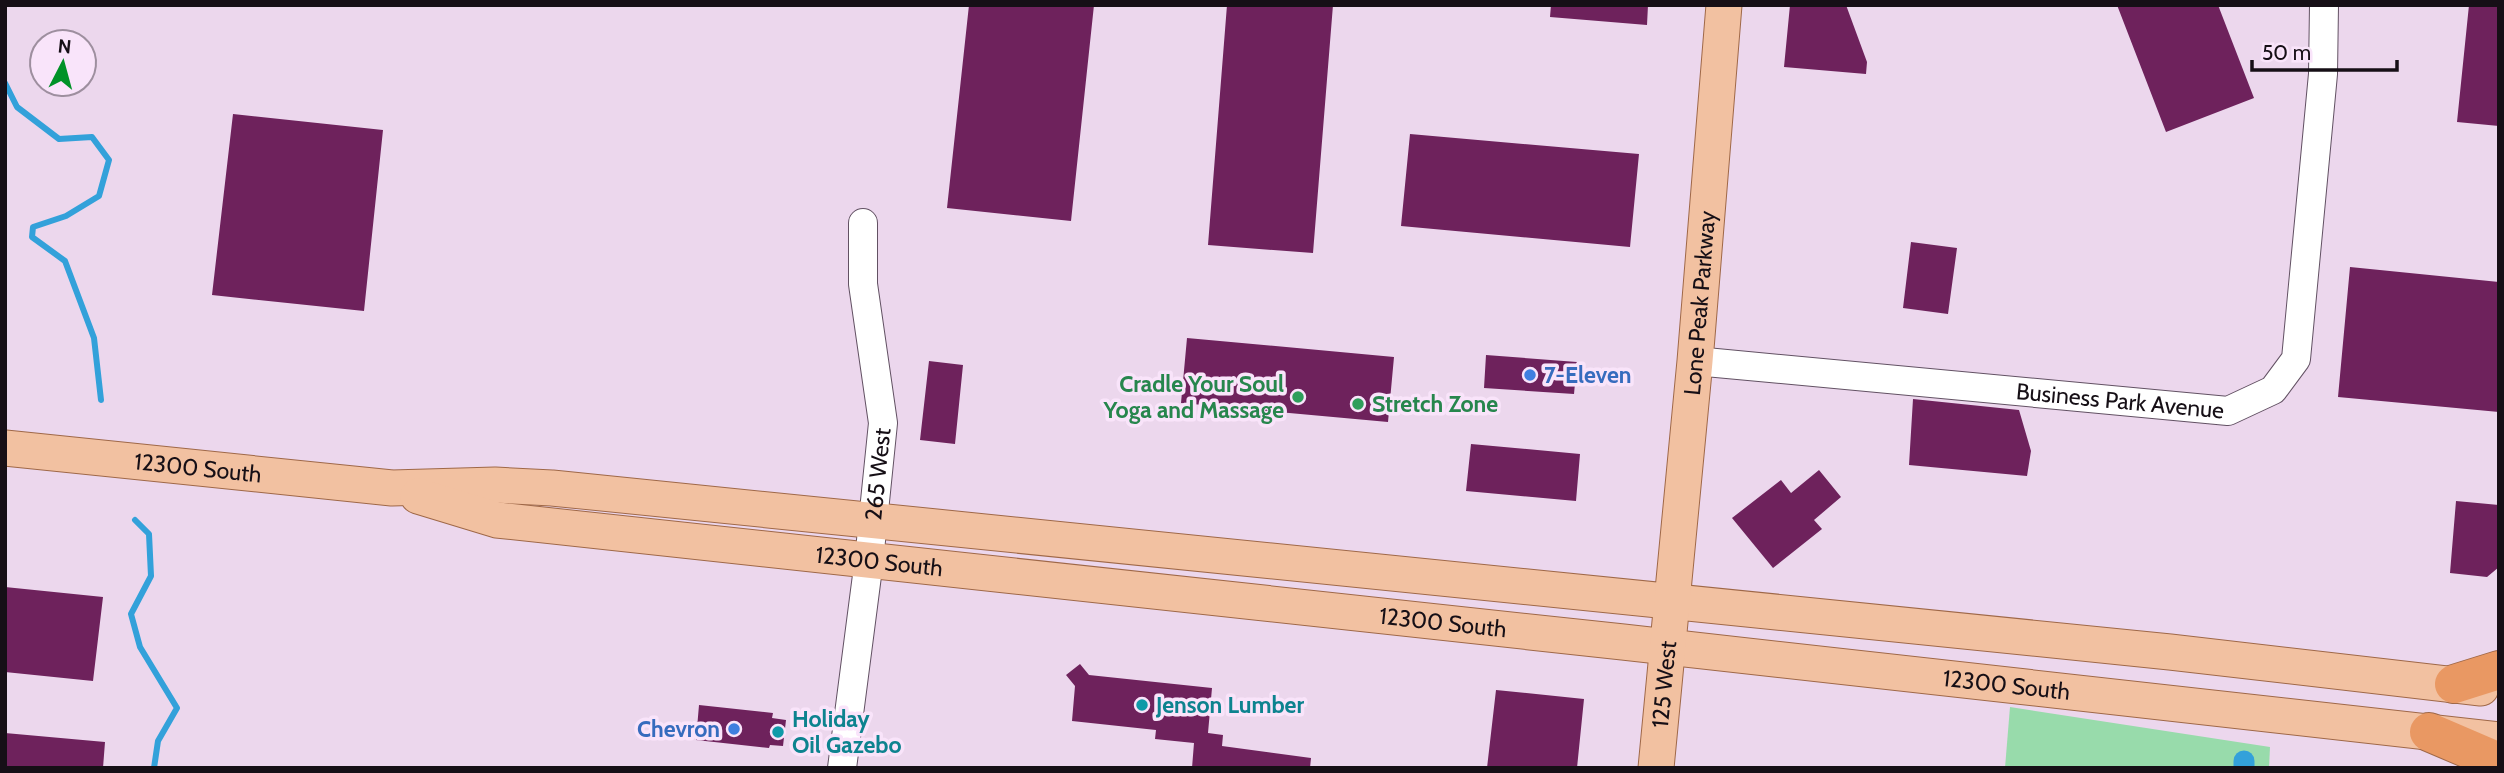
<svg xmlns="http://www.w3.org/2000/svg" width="2504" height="773" viewBox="0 0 2504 773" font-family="Cabin,sans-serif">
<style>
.green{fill:#98dbab}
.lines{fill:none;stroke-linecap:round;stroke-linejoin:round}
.stream{stroke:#33a1da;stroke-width:6}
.canal{stroke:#33a1da;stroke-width:21}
.building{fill:#6e225c}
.minor-casing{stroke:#625163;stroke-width:30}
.major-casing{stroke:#9f6848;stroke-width:37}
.highway-casing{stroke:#9f6848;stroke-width:40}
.minor{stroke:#fff;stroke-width:28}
.major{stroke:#f2c1a1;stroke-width:35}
.highway{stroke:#e99863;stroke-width:38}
.shop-dot{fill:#3f7fe0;stroke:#f9e4fa;stroke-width:2.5}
.leisure-dot{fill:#2e9e5b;stroke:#f9e4fa;stroke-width:2.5}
.culture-dot{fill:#0f9aa8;stroke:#f9e4fa;stroke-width:2.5}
.labels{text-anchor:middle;stroke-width:7;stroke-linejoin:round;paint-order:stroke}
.street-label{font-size:23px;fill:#160f16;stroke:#f9e4fa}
.shop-label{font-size:23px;font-weight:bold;fill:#366cbe;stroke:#f9e4fa;text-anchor:start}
.leisure-label{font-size:23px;font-weight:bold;fill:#27864d;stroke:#f9e4fa;text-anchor:end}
.culture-label{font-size:23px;font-weight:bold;fill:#0d838f;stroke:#f9e4fa;text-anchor:start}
</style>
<rect width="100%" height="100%" fill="#ecd7ed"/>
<path class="green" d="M2010 707 2270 747 2269 768H2005Z"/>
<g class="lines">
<path class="stream" d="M5 83 17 107 59 139 92 137 109 160 99 196 66 216 33 227 32 237 65 261 94 338 101 400
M135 520 149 534 151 576 131 614 140 647 177 708 158 741 154 768"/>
<path class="canal" d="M2244 768V761"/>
</g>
<path class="building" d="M969 5H1094L1071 221 947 208Z
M1227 5H1333L1313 253 1208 245Z
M1551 5H1648L1647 25 1550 17Z
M1790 5H1846L1867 62 1866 74 1784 67Z
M2117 5H2218L2254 98 2166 132Z
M2469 5H2499V126L2457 122Z
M233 114 383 130 364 311 212 295Z
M1410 134 1639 154 1630 247 1401 226Z
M1911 242 1957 248 1948 314 1903 308Z
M2350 267 2499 282V412L2338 397Z
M1187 338 1394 357 1388 422 1181 403Z
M1486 355 1577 362 1574 394 1484 388Z
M929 361 963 365 955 444 920 440Z
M1913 399 2019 410 2031 451 2027 476 1909 465Z
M1471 444 1580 454 1576 501 1466 491Z
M1819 470 1841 497 1814 520 1822 529 1773 568 1732 518 1781 480 1791 493Z
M2456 501 2499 505V567L2487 577 2450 573Z
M5 587 103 597 93 681 5 672Z
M1080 664 1089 675 1212 688 1208 733 1223 735 1222 746 1311 758 1310 768H1192L1194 743 1155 739 1156 730 1072 721 1075 686 1066 675Z
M1496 690 1584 699 1577 768H1487Z
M699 705 773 713 772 718 786 720 783 746 770 745 769 748 696 740Z
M5 733 105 742 103 768H5Z"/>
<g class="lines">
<defs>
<g id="minor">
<path id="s1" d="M1695 361 2228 411 2273 390 2296 359 2323 74 2324 5"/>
<path id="s2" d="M842 768 869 560 883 423 863 284V223"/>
</g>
<g id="major">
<path id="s3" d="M5 448 392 488 495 485 552 488 2170 652 2481 688"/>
<path id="s4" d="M418 496 497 520 1623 642 2499 740"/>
<path id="s5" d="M1656 768 1695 361 1724 5"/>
</g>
<path id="highway" d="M2454 684 2499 670
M2429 732 2499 762"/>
</defs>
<use href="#minor" class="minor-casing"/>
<use href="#major" class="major-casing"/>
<use href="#highway" class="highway-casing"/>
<use href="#minor" class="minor"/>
<use href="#major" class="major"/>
<use href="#highway" class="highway"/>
</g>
<g class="shop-dot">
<circle cx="1530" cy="375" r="7"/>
<circle cx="734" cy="729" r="7"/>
</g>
<g class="leisure-dot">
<circle cx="1298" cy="397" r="7"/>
<circle cx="1358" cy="404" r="7"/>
</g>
<g class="culture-dot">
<circle cx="1142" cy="705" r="7"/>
<circle cx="778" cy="732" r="7"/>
</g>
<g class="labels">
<g class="street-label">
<text dy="8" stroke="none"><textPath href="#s5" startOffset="467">Lone Peak Parkway</textPath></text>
<text dy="8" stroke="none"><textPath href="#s1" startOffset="427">Business Park Avenue</textPath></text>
<text dy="8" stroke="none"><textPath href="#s3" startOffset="194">12300 South</textPath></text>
<text dy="8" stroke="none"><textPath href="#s2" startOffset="296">265 West</textPath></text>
<text dy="8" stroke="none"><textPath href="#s4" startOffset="467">12300 South</textPath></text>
<text dy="8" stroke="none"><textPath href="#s4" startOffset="1034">12300 South</textPath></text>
<text dy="8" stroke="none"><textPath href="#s5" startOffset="84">125 West</textPath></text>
<text dy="8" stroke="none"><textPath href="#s4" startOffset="1601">12300 South</textPath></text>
</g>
<g class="shop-label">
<text x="1544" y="383">7-Eleven</text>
<text x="720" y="737" text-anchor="end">Chevron</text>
</g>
<g class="leisure-label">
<text x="1284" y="392">Cradle Your Soul<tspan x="1284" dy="26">Yoga and Massage</tspan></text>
<text x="1372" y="412" text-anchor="start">Stretch Zone</text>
</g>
<g class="culture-label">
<text x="1156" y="713">Jenson Lumber</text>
<text x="792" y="727">Holiday<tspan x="792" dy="26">Oil Gazebo</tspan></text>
</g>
</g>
<rect width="2504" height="773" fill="none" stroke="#160f16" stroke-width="14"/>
<g transform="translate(63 63) rotate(6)"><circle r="33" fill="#f9e4fa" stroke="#9e8f9f" stroke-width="2"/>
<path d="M0-5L12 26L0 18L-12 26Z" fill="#009227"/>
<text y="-10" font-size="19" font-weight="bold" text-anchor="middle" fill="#160f16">N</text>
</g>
<path d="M2252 60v10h145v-10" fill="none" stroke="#160f16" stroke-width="3.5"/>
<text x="2262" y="60" font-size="21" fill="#160f16" stroke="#f9e4fa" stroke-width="5" paint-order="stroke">50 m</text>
</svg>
